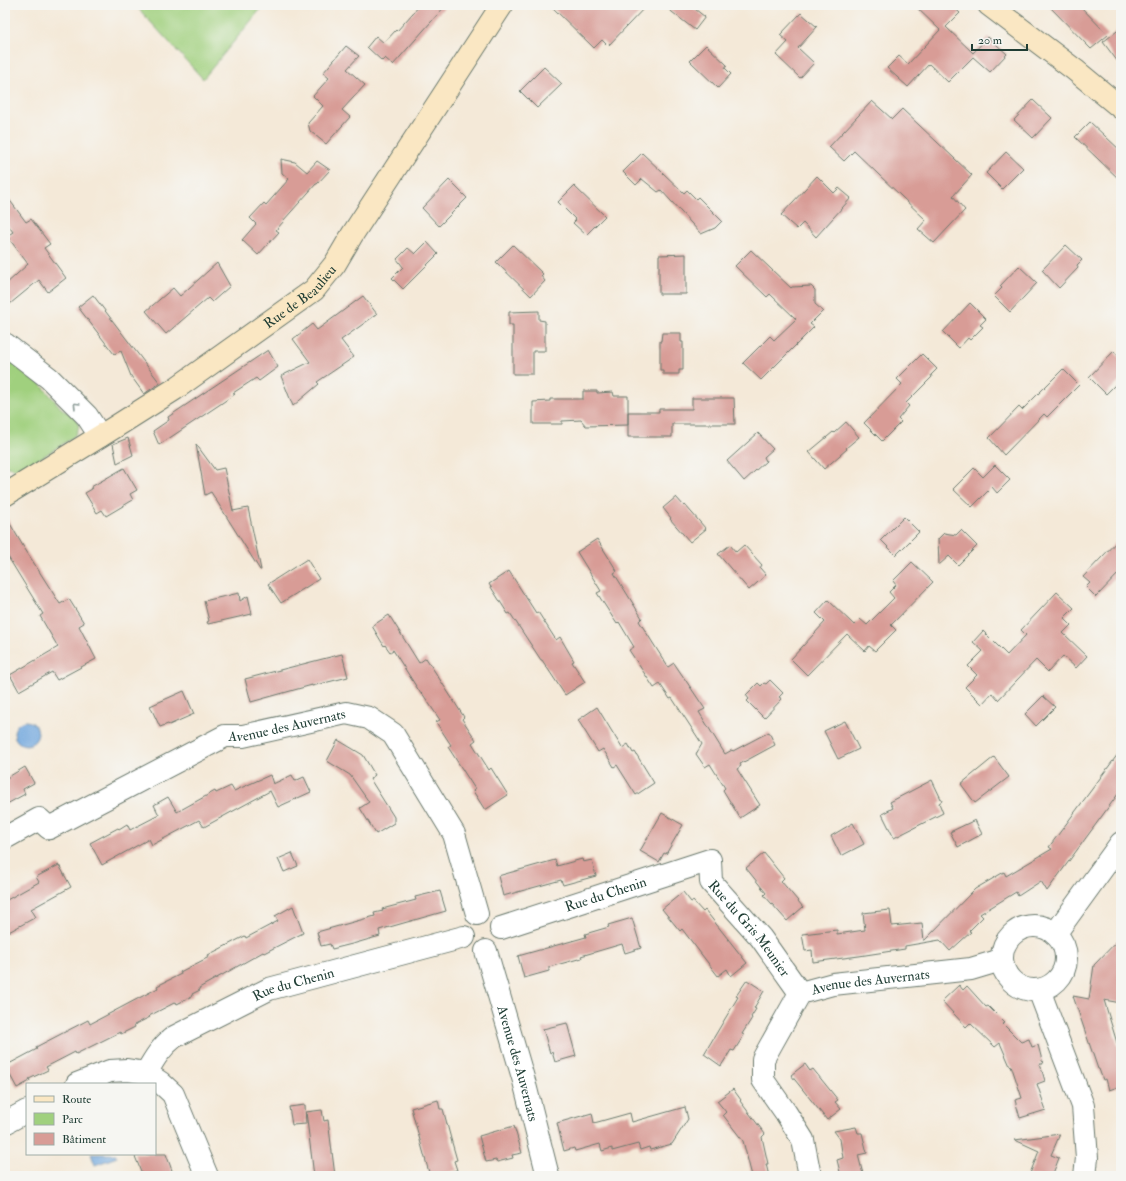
<svg xmlns="http://www.w3.org/2000/svg" width="1126" height="1181" viewBox="0 0 1126 1181" font-family="'IM FELL Double Pica',serif">
<style>
.green{fill:#a0d07e;stroke:#608659}
.water{fill:#6ea5dd;stroke:#467188}
.building{fill:#d89c96}
.lines{fill:none;stroke-linecap:round;stroke-linejoin:round}
.street-casing{stroke:#6a796d;stroke-width:24}
.secondary-casing{stroke:#6a796d;stroke-width:24}
.street{stroke:#fff;stroke-width:22}
.secondary{stroke:#fae7c3;stroke-width:22}
.oneway{stroke:#8f9e9a}
.labels{text-anchor:middle;stroke-width:3.5;stroke-linejoin:round;paint-order:stroke}
.street-label{font-size:14px;fill:#1f3d34;stroke:#f6f6f2}
</style>
<rect width="100%" height="100%" fill="#f6f6f2"/>
<filter id="ink" filterUnits="userSpaceOnUse"><feTurbulence type="fractalNoise" baseFrequency=".025" numOctaves="2"/><feDisplacementMap in="SourceGraphic" scale="8" xChannelSelector="R" yChannelSelector="G"/><feConvolveMatrix kernelMatrix="1 2 1 2 8 2 1 2 1" color-interpolation-filters="sRGB"/></filter>
<filter id="wash" filterUnits="userSpaceOnUse"><feTurbulence type="fractalNoise" baseFrequency=".012" numOctaves="4" result="noise"/><feDisplacementMap in="SourceGraphic" scale="16" xChannelSelector="R" yChannelSelector="G"/><feGaussianBlur stdDeviation="0.9" result="paint"/><feColorMatrix in="noise" values="0 0 0 0 0 0 0 0 0 0 0 0 0 0 0 0 0 1.4 0 .05"/><feComposite in="paint" operator="in"/></filter>
<g filter="url(#wash)">
<rect width="100%" height="100%" fill="#f4e9d8"/>
<path class="green" d="M135 5H264L203 79Z
M5 352 39 382 61 408 76 418 79 427 76 434 71 439 20 471 5 466Z"/>
<path class="water" d="M14 733a12 12 0 1 1 24 0a12 12 0 1 1-24 0Z
M91 1154H115L117 1157 95 1165Z"/>
<g id="blocks">
<path class="building" d="M420 5H446L393 65 385 58 382 61 367 47 376 36 384 43 396 30 397 31Z
M550 5H647L608 46 602 40 594 48Z
M663 5H690L705 17 695 30Z
M914 5H951L960 13 946 27 973 53 988 37 1007 54 990 72 973 57 948 82 929 64 908 87 887 68 899 56 908 64 940 30Z
M1048 5H1079L1108 35 1091 49Z
M801 13 817 27 798 48 814 63 800 78 776 55 788 42 780 35Z
M1121 28V66L1103 42Z
M706 45 727 65 725 68 731 74 718 88 690 61Z
M346 46 359 56 347 69 365 85 342 110 350 117 326 144 310 131 308 123 323 106 313 96 329 78 323 73Z
M544 67 562 84 537 108 520 91Z
M1033 100 1052 118 1033 138 1014 120Z
M872 101 892 119 902 109 972 175 953 196 965 210 934 243 918 229 926 220 854 151 844 161 829 147Z
M1090 122 1121 151V181L1075 137Z
M1006 152 1023 168 1002 189 986 173Z
M642 153 684 193 687 190 696 199 698 197 722 221 715 228 701 234 661 190 658 192 642 179 636 185 623 172Z
M281 159 295 162 307 172 317 161 330 170 317 184H316L283 221H284L276 230 279 232 258 255 242 240 256 224 250 218 264 203 266 205 289 179 282 173Z
M817 176 834 193 839 188 851 198 816 237 803 223 797 229 781 215Z
M449 180 467 198 439 226 422 208Z
M574 186 605 216 586 235 573 223 576 220 558 202Z
M5 194 26 222 31 219 50 244 44 248 66 278 48 292 39 280 5 308V285L28 264 7 236 13 232 5 221Z
M427 242 438 254 403 289 392 278 403 267 397 259 408 248 415 254Z
M513 245 543 274 541 276 545 281 531 296 496 262Z
M1066 245 1082 260 1077 265 1078 268 1059 288 1042 270Z
M751 250 791 288 792 287 811 286 815 290V304L823 311 810 324 814 327 761 380 743 363 770 336 774 340 796 319 770 294 767 297 735 266Z
M686 254V294H659V255Z
M217 263 230 286 212 302 208 298 166 334 146 311 173 288 180 296Z
M1019 266 1037 283 1010 312 994 296 1002 288 1000 286Z
M93 295 160 383 144 394 131 376 121 351 114 354 78 307Z
M363 296 377 314 341 340 354 357 317 382 319 384 293 406 281 376 310 362 293 339 312 324 317 330Z
M970 303 986 319 980 325 983 327 970 340 968 338 959 348 943 332Z
M539 311V320L545 321V351H533V374H513V325H509V312Z
M662 333H681V342H683V370H679V374H663V370H660V341H661Z
M268 350 278 367 259 381 256 378 233 393 235 394 222 403 159 445 153 431 169 420 168 417Z
M1114 351 1121 359V379L1106 394 1089 377Z
M922 354 937 369 931 375 932 377 906 403 909 406 898 419 901 422 882 441 864 423 902 384 897 379Z
M1063 369 1079 385 1047 417 1044 414 1004 455 989 438 1019 407 1022 410Z
M583 391H597V393L613 392 614 396H628V425L586 426 581 420 562 421V424H533V402L550 401V399H583Z
M692 398H734L735 424H672V437H628V412H659V409H692Z
M846 422 859 437 846 448 847 449 824 469 809 452 833 432 834 433Z
M758 433 773 449 764 457 766 461 744 481 727 461Z
M128 438 133 455 117 463 113 444Z
M196 444 215 470 224 468 233 511 248 508 261 570H260L211 492 205 495Z
M995 465 1010 480 997 493 992 487 972 507 953 489 974 468 983 477Z
M124 468 137 490 130 494 133 500 106 516 102 510 97 513 85 493 92 489 91 487Z
M676 497 684 506 685 505 706 529 690 542 670 519 671 518 663 508Z
M5 515 23 546 60 604 69 599 84 623 79 626 96 659 57 680 52 672 19 691 10 675 58 647 40 616 43 614 5 552Z
M904 517 919 532 896 555 881 540Z
M961 530 977 546 958 565 949 556 939 565 938 539 944 533 956 535Z
M1121 537V571L1096 597 1086 587 1090 583 1083 577Z
M597 539 617 571 614 573 642 618 639 621 668 667 674 663 705 709 699 712 725 754 732 750 733 751 769 732 775 745 740 764 741 766 737 769 760 805 740 818 723 790 725 788 710 764 705 767 696 754 702 744 672 698 670 699 660 684 654 688 629 650 634 647 619 622 617 624 597 593 601 591 577 552Z
M730 545 736 552 744 545 762 565 760 568 766 575 749 590 718 554Z
M307 559 319 579 281 603 268 584Z
M912 562 933 582 891 625 896 630 875 651 869 646 865 651 847 634 807 675 791 659 825 622 816 613 828 600 854 625 860 619 867 625 894 598 889 592 896 585 893 581Z
M509 571 536 613 538 612 556 640 560 637 574 661 572 662 585 682 565 695 542 660H541L510 613 508 614 489 584Z
M1057 592 1074 608 1064 618 1071 625 1063 633 1087 656 1076 668 1063 656 1048 672 1036 660 998 700 992 693 982 704 965 687 977 675 968 666 983 651 973 642 983 631 1007 655 1026 635 1021 630Z
M239 593 240 601 248 596 252 614 208 624 207 622 209 621 204 601Z
M389 615 419 663 426 658 464 717 462 719 476 740 472 743 489 770 491 768 508 795 485 810 473 791 475 789 448 747 451 745 436 722 440 720 422 693 421 694 393 650 390 652 385 645 384 646 372 626Z
M342 654 348 677 312 686V685L251 702 245 679Z
M770 680 783 693 779 697 782 699 764 718 747 701 749 699 746 695 758 683 761 686 764 683 766 684Z
M184 691 194 714 169 725 168 724 160 727 150 706Z
M1043 696 1055 707 1036 726 1025 714Z
M597 707 622 748 628 744 633 753 635 752 654 783 636 795 617 765 614 767 603 749 598 752 578 720Z
M845 721 859 749 838 759 824 731Z
M338 740 363 755 375 775 370 779 394 817V823L376 834 360 808 369 802 350 775 327 761Z
M1121 750V790L1047 891 1041 881 1018 896 1016 892 980 914 983 917 969 931 971 932 950 951 940 940 905 946V949L859 956 813 962 812 950 805 951 802 934 837 930V934L865 930 863 913 890 910 892 926 922 923 924 941 975 889 1004 872 1006 876 1052 849 1049 847Z
M994 757 1009 777 975 803 961 784Z
M25 767 34 783 23 789 25 794 5 805V779Z
M270 775 273 784 292 775 295 781 304 777 311 792 278 807 270 791 204 827 199 820 152 845 149 839 102 865 90 843 118 828 119 829 127 824 130 830 159 815 154 805 168 797 177 812 215 791 216 793 231 786 234 791Z
M932 780 942 801 939 803 943 813 894 838 882 814 893 808 890 802Z
M662 813 683 825 666 854 664 853 659 862 640 851Z
M975 820 982 834 958 847 950 832Z
M853 823 864 844 841 856 831 836Z
M292 853 298 866 284 872 278 859Z
M764 853 784 878 781 881 803 907 787 921 764 895 766 893 746 868Z
M582 859 583 862 592 860 596 876 563 885 561 880 503 896 498 876 555 860 557 866Z
M59 865 71 887 31 909 36 917 5 934V901L39 882 36 877Z
M440 891 446 911 379 930 380 936 356 943 332 949 330 944 321 946 317 932 375 916 374 913 383 911 382 909 416 900 415 897Z
M683 892 691 902 693 901 703 912 705 910 747 963 731 976 727 969 718 976 682 929 680 931 662 909Z
M293 906 303 933 264 953 263 952 199 988 200 990 192 994 193 996 177 1004 176 1002 149 1016 150 1017 134 1025 135 1027 121 1034 120 1032 76 1054 75 1052 46 1067 48 1070 29 1079 30 1081 17 1088 5 1066 37 1049 36 1047 88 1020 90 1024 158 988 157 986 181 974 180 972 209 957 208 955 245 936 246 938 278 921 275 916Z
M632 918 641 948 625 953 622 944 581 956 582 958 549 967V971L524 978 518 956 586 937 585 934 609 927 608 925Z
M1121 937V1003L1104 1000 1121 1056V1086L1109 1090 1106 1079 1103 1080 1099 1069H1098L1073 996 1089 999 1094 965Z
M747 980 764 991 754 1008 756 1009 751 1017 752 1018 742 1034 744 1035 734 1051 731 1050 721 1066 704 1054 738 997 736 996Z
M959 985 963 990 967 986 986 1007 988 1006 1005 1023 1003 1024 1021 1042 1029 1039 1032 1047 1038 1045 1043 1064H1040L1045 1081 1037 1084 1046 1110 1020 1118 1015 1100 1022 1098 1011 1065 1010 1066 1000 1043 995 1047 970 1023 966 1027 942 1001Z
M567 1023 576 1056 555 1062 552 1052 550 1053 543 1029Z
M805 1064 810 1071 813 1069 838 1100 835 1102 841 1109 827 1120 791 1075Z
M733 1089 741 1100 740 1101 765 1134 762 1137 768 1164H766L769 1176H752L743 1141 723 1115 726 1112 717 1101Z
M438 1100 440 1109H443L451 1139 457 1160 454 1161 457 1170 436 1176H430L411 1108Z
M305 1105 306 1124 292 1125 289 1107Z
M685 1107 688 1119 672 1144 650 1150 649 1147 640 1150 638 1144 612 1151V1148L602 1151 600 1144 575 1151 574 1148 564 1151 557 1123 592 1113 594 1123 630 1113 632 1122Z
M322 1110 324 1121 328 1120 335 1176H314L306 1112Z
M514 1126 522 1153 512 1155 513 1158 497 1162 496 1160 486 1162 479 1136Z
M856 1127 858 1133H862L867 1153 858 1155 863 1174 854 1176H841L837 1160 843 1158 840 1139 834 1131Z
M1060 1134 1051 1155 1059 1158 1052 1176H1029L1039 1151 1015 1140Z
M134 1154H166L174 1176H143Z"/>
</g>
</g>
<g filter="url(#ink)">
<use href="#blocks" fill-opacity="0" stroke="#6a796d" stroke-width="1"/>
<g class="lines">
<defs>
<g id="street">
<path d="M5 344 49 378 87 416 100 436"/>
<path id="s1" d="M5 838 39 819 49 828 225 736H243L346 713 369 718 393 734 454 834 477 914"/>
<circle cx="1034" cy="958" r="32"/>
<path id="s2" d="M501 928 710 860 711 882 761 938 800 993"/>
<path d="M1055 934 1121 843"/>
<path id="s3" d="M486 951 524 1081 548 1176"/>
<path d="M1039 990 1083 1106 1087 1158 1085 1176"/>
<path id="s4" d="M146 1073C154 1059 161 1047 174 1037L269 989 464 937"/>
<path d="M77 1084 110 1071 127 1070 146 1073 161 1083 173 1094 207 1176"/>
<path d="M5 1123 27 1111"/>
<path id="s5" d="M810 1176 803 1140 786 1113 763 1080V1059L800 993 833 984 971 969 1001 960"/>
</g>
<g id="secondary">
<path d="M989 5 1075 70 1121 108"/>
<path id="s6" d="M5 495 115 427 175 389 314 290 335 264 352 235 502 5"/>
</g>
</defs>
<use href="#street" class="street-casing"/>
<use href="#secondary" class="secondary-casing"/>
<use href="#street" class="street"/>
<use href="#secondary" class="secondary"/>
</g>
<defs><path id="oneway-chevron" d="M-2-3.5L2.5 0L-2 3.5" fill="none" stroke-width="1.6" stroke-linecap="round" stroke-linejoin="round"/></defs>
<use class="oneway" href="#oneway-chevron" transform="translate(76 405) rotate(-135)"/>
</g>
<g class="labels">
<g class="street-label">
<text dy="5" stroke="none"><textPath href="#s6" startOffset="356">Rue de Beaulieu</textPath></text>
<text dy="5" stroke="none"><textPath href="#s1" startOffset="314">Avenue des Auvernats</textPath></text>
<text dy="5" stroke="none"><textPath href="#s2" startOffset="110">Rue du Chenin</textPath></text>
<text dy="5" stroke="none"><textPath href="#s2" startOffset="302">Rue du Gris Meunier</textPath></text>
<text dy="5" stroke="none"><textPath href="#s5" startOffset="277">Avenue des Auvernats</textPath></text>
<text dy="5" stroke="none"><textPath href="#s4" startOffset="177">Rue du Chenin</textPath></text>
<text dy="5" stroke="none"><textPath href="#s3" startOffset="117">Avenue des Auvernats</textPath></text>
</g>
</g>
<rect width="1126" height="1181" fill="none" stroke="#f6f6f2" stroke-width="20"/>
<rect x="26" y="1083" width="130" height="72" fill="#f6f6f2" stroke="#a0aca6"/>
<rect x="34" y="1096" width="20" height="6" fill="#fae7c3" stroke="#a0aca6"/>
<text x="62" y="1103" font-size="12" fill="#1f3d34">Route</text>
<rect x="34" y="1113" width="20" height="12" fill="#a0d07e" stroke="#a0aca6"/>
<text x="62" y="1123" font-size="12" fill="#1f3d34">Parc</text>
<rect x="34" y="1133" width="20" height="12" fill="#d89c96" stroke="#a0aca6"/>
<text x="62" y="1143" font-size="12" fill="#1f3d34">Bâtiment</text>
<path d="M972 44v6h55v-6" fill="none" stroke="#1f3d34" stroke-width="2"/>
<text x="978" y="44" font-size="12" fill="#1f3d34" stroke="#f6f6f2" stroke-width="3" paint-order="stroke">20 m</text>
</svg>
